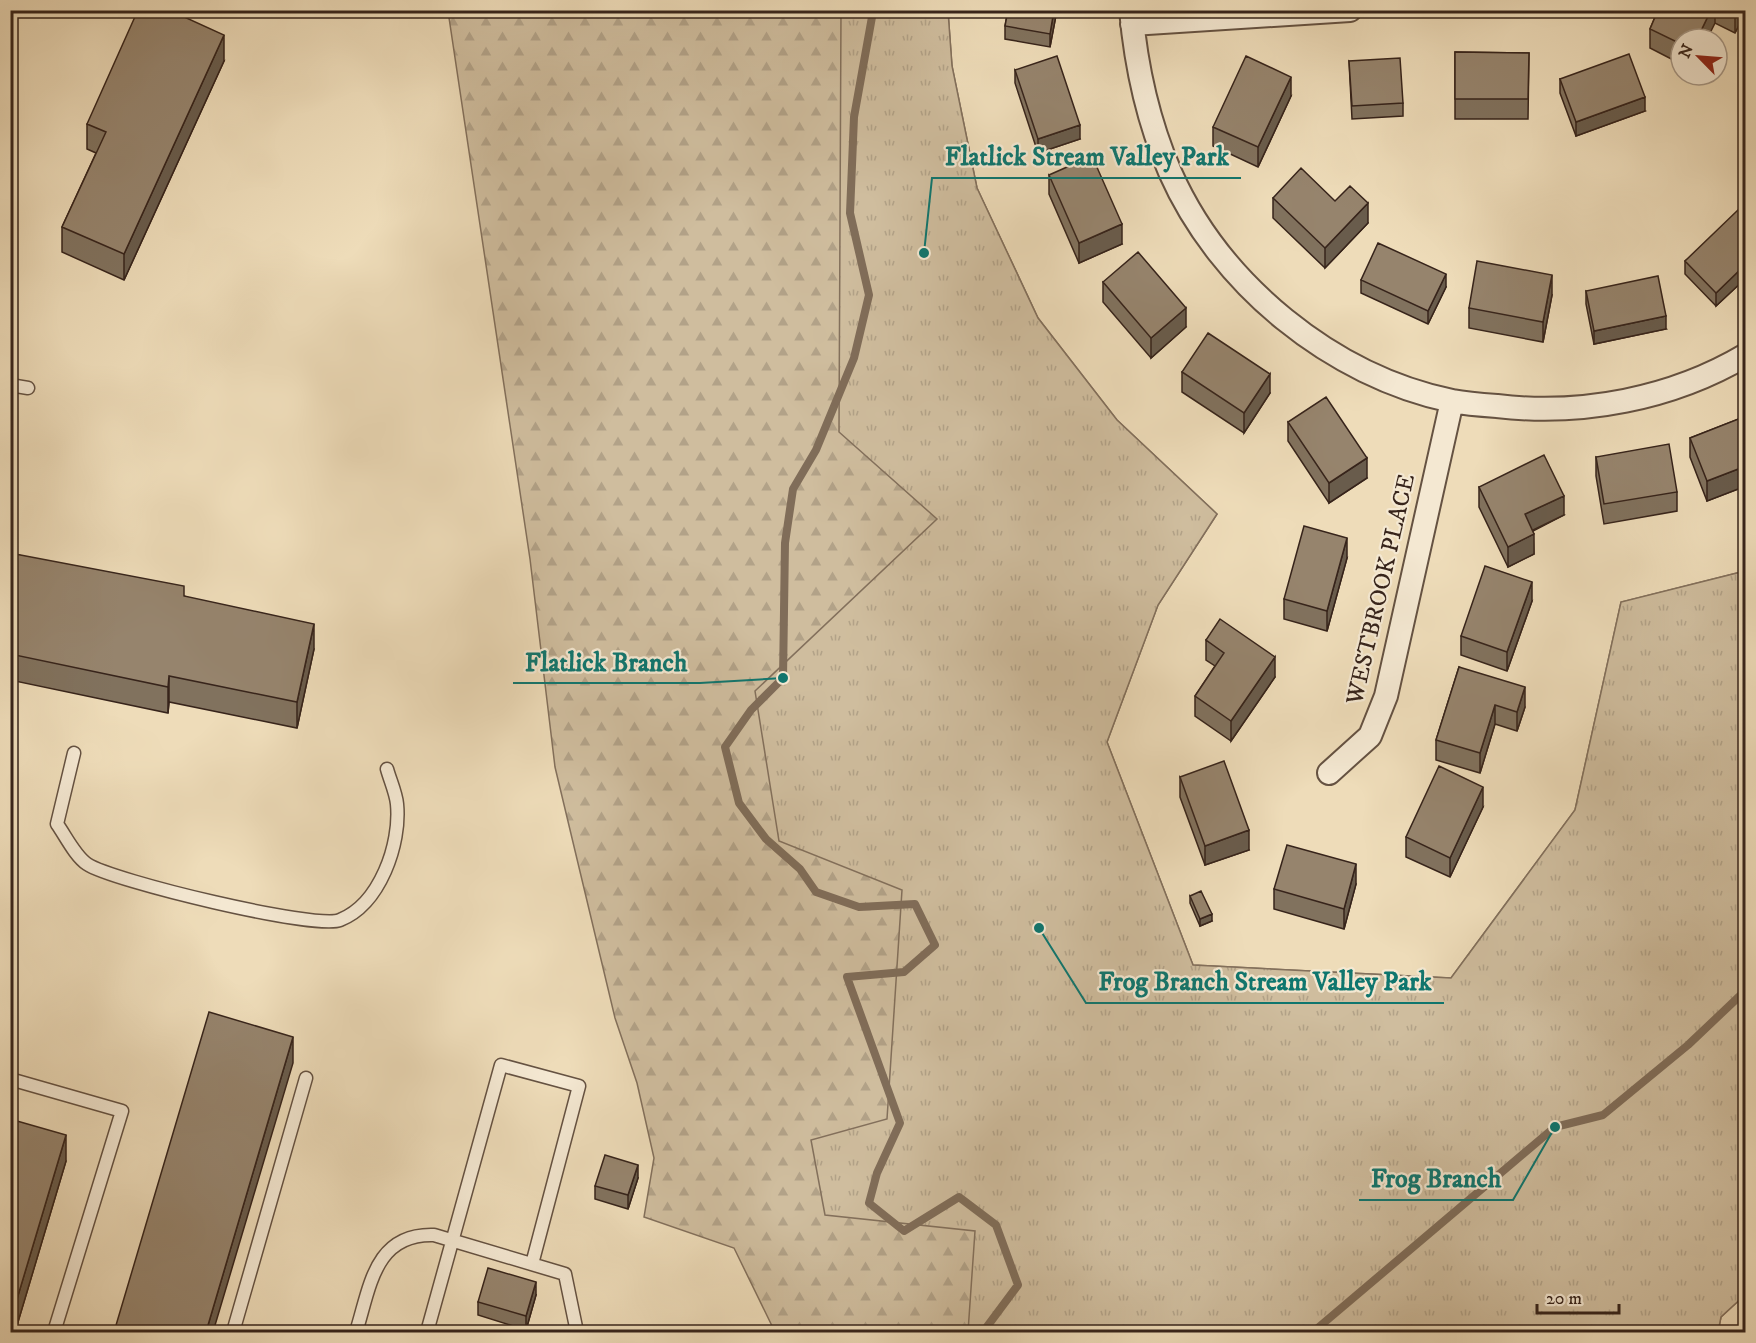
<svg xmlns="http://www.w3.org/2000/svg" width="1756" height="1343" viewBox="0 0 1756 1343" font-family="'IM FELL DW Pica',serif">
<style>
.forest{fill:url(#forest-firs);stroke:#83705c;stroke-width:1.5}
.park{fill:url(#park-tufts);stroke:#83705c;stroke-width:1.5}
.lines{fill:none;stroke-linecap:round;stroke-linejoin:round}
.stream{stroke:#806d59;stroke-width:8}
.lane-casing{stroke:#655242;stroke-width:15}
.street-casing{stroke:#655242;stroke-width:26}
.lane{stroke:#f4e8d2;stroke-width:12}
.street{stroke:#f4e8d2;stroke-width:22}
.wall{fill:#81725e;stroke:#37241b;stroke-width:1.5}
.shaded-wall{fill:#695c4c;stroke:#37241b;stroke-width:1.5}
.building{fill:#96846d;stroke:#37241b;stroke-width:1.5}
.labels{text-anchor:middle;stroke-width:4.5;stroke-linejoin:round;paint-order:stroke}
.street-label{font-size:24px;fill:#37241b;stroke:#f4e8d2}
.leader{fill:none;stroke:#0f766e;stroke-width:2}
.callout-dot{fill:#0f766e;stroke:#f4e8d2;stroke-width:2}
.callout-label{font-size:26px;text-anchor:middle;font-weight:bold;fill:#0f766e;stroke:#f4e8d2;stroke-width:4.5;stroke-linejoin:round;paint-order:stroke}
</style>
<defs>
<pattern id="forest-firs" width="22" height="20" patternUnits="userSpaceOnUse" patternTransform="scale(1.5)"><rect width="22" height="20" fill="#cfbd9e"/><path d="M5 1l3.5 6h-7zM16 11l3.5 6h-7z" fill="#b2a288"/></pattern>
<pattern id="park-tufts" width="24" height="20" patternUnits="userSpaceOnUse" patternTransform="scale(1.5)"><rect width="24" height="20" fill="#cfbd9e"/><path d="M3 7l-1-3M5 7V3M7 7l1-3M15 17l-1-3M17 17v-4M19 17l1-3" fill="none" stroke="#b2a288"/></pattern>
</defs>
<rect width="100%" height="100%" fill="#eedcb9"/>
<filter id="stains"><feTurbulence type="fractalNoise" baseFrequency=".00333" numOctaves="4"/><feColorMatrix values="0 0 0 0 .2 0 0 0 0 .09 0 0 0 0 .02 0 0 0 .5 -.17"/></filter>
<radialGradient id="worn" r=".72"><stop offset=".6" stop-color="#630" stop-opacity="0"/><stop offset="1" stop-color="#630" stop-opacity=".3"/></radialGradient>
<path class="forest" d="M448 11H948L952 66 977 188 1038 318 1117 420 1217 514 1158 605 1107 742 1193 965 1451 978 1575 810 1621 602 1745 571 1746 1294 1721 1317 1718 1332H775L734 1248 644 1217 654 1158 637 1083 615 1018 555 767 530 559Z"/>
<path class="park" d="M841 11H948L952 66 977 188 1038 318 1117 420 1217 514 1158 605 1107 742 1193 965 1451 978 1575 810 1621 602 1745 571 1746 1294 1721 1317 1718 1332H968L975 1231 825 1215 811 1140 887 1119 902 890 779 841 755 691 937 519 839 432Z"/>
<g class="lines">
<path class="stream" d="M870 10 872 17 854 117 850 213 869 295 854 358 816 450 793 489 785 543 783 678 751 710 725 747 739 803 766 839 800 869 816 892 859 907 915 904 935 945 904 972 847 977 900 1123 877 1173 869 1203 904 1231 959 1197 996 1225 1018 1285 983 1332
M1313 1332 1555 1127 1603 1115 1688 1045 1746 990"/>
<defs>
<path id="lane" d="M10 385 28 388
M74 753 57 824C65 835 75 856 87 864 112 881 316 930 340 920 380 904 401 844 397 804 396 793 390 780 387 769
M10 1079 122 1111 54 1332
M233 1332 306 1078
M356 1332C370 1288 374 1233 434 1235L565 1274 577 1332
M427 1332 501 1065 579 1086 532 1264"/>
<path id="street" d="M1131 10C1136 67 1148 121 1170 172 1220 285 1332 376 1452 401 1467 404 1482 405 1497 406 1581 416 1672 399 1746 355
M1132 24 1350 10
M1329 773 1370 736 1386 696 1452 401"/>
</defs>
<use href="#lane" class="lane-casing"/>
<use href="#street" class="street-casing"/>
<use href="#lane" class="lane"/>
<use href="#street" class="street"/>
</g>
<path class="wall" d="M1008 10H1057L1050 47 1005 39V26Z
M1658 10H1746V11L1735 33 1715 23 1681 39V64L1650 48V29Z
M1455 52 1529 53 1528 119H1455Z
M224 61 124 280 62 252V227L96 153 87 149V124Z
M1349 61 1403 103V116L1352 119Z
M1015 70 1080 139 1038 153 1015 83Z
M1560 79 1645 111 1576 136 1560 93Z
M1291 96 1258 167 1213 146V127Z
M1049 175 1122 244 1079 263 1049 194Z
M1273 198 1335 201 1368 223 1325 268 1273 218Z
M1746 216V278L1716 306 1685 274V261Z
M1361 280 1446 287 1428 324 1361 293Z
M1103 282 1186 327 1151 358 1103 302Z
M1586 291 1666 329 1594 344 1586 304Z
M1552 295 1543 342 1469 328V308Z
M1182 372 1270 393 1244 433 1182 392Z
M1746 416V486L1707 501 1690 457V438Z
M1288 422 1367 478 1329 503 1288 441Z
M1596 457 1677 492V511L1604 524 1596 476Z
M1479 487 1564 515 1533 531 1534 554 1508 567 1479 507Z
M10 553 184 596 314 649 297 728 169 702 168 713 10 680Z
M1347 558 1327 631 1284 619V599Z
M1532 601 1507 671 1461 655V636Z
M1206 640 1275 677 1231 741 1195 716V696L1215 666 1206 660Z
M1459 667 1525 707 1517 731 1495 724 1480 773 1436 760V740Z
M1180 777 1249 850 1205 865 1180 797Z
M1483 807 1450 877 1406 857V837Z
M1356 884 1344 929 1274 909V889Z
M1190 896 1212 921 1200 926 1190 903Z
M10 1119 66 1161 15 1332H10Z
M638 1178 628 1209 595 1199V1186Z
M536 1295 526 1330 478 1315V1302Z"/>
<path class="shaded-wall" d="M1054 10H1057L1050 47V34Z
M1711 10H1715V23L1707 39H1697Z
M1737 10H1746V11L1735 33V13Z
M224 35V61L124 280V254Z
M1291 77V96L1258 167V147Z
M1645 97V111L1576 136V122Z
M1080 125V139L1038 153V139Z
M1368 203V223L1325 268V248Z
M1122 224V244L1079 263V243Z
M1746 264V278L1716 306V293Z
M1446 274V287L1428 324V311Z
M1552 275V295L1543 342V322Z
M1186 308V327L1151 358V338Z
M1666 316V329L1594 344V331Z
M1270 374V393L1244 433V413Z
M1367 458V478L1329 503V483Z
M1746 466V486L1707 501V481Z
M1564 496V515L1525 534V514Z
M1534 534V554L1508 567V547Z
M1347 538V558L1327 631V611Z
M1532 582V601L1507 671V652Z
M314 624V649L297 728V702Z
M1275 657V677L1231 741V721Z
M169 676V702L168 713V687Z
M1525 687V707L1517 731V712Z
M1495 705V724L1480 773V753Z
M1483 787V807L1450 877V858Z
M1249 830V850L1205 865V846Z
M1356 864V884L1344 929V909Z
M1212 914V921L1200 926V919Z
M293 1037V1063L213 1332H206Z
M66 1135V1161L15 1332H14V1309Z
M638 1165V1178L628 1209V1195Z
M536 1282V1295L526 1330V1316Z"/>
<path class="building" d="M138 10H169L224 35 124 254 62 227 106 132 87 124Z
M1008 10H1054L1050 34 1005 26Z
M1658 10H1711L1697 39H1681V44L1650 29Z
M1455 52 1529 53 1528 99H1455Z
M1629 54 1645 97 1576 122 1560 79Z
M1057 56 1080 125 1038 139 1015 70Z
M1246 56 1291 77 1258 147 1213 127Z
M1400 58 1403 103 1352 106 1349 61Z
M1092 156 1122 224 1079 243 1049 175Z
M1301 168 1335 201 1350 186 1368 203 1325 248 1273 198Z
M1739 209 1746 216V264L1716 293 1685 261Z
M1378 243 1446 274 1428 311 1361 280Z
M1138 252 1186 308 1151 338 1103 282Z
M1477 261 1552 275 1543 322 1469 308Z
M1658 276 1666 316 1594 331 1586 291Z
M1208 333 1270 374 1244 413 1182 372Z
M1326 397 1367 458 1329 483 1288 422Z
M1746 416V466L1707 481 1690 438Z
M1669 444 1677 492 1604 504 1596 457Z
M1544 455 1564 496 1525 514 1534 534 1508 547 1479 487Z
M1304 526 1347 538 1327 611 1284 599Z
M10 553 184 586V596L314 624 297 702 169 676 168 687 10 654Z
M1485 566 1532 582 1507 652 1461 636Z
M1220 619 1275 657 1231 721 1195 696 1224 653 1206 640Z
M1459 667 1525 687 1517 712 1495 705 1480 753 1436 740Z
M1224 761 1249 830 1205 846 1180 777Z
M1439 766 1483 787 1450 858 1406 837Z
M1287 845 1356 864 1344 909 1274 889Z
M1201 891 1212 914 1200 919 1190 896Z
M209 1012 293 1037 206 1332H114Z
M10 1119 66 1135 14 1309H10Z
M605 1155 638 1165 628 1195 595 1186Z
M488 1268 536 1282 526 1316 478 1302Z"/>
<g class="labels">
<g class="street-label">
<text transform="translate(1380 589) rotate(-77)" y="8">WESTBROOK PLACE</text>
</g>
</g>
<path class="leader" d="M924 253L932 178H1241M783 678L700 683H513M1039 928L1086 1003H1444M1555 1127L1513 1200H1359"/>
<g class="callout-dot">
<circle cx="924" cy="253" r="6"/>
<circle cx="783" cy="678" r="6"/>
<circle cx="1039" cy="928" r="6"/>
<circle cx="1555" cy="1127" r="6"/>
</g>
<g class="callout-label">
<text x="1087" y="165">Flatlick Stream Valley Park</text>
<text x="606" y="671">Flatlick Branch</text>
<text x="1265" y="990">Frog Branch Stream Valley Park</text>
<text x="1436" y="1187">Frog Branch</text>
</g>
<rect width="1756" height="1343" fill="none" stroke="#eedcb9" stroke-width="36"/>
<rect x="12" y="12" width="1732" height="1319" fill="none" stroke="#37241b" stroke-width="3"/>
<rect x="18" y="18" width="1720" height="1307" fill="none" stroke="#37241b" stroke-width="1.5"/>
<g transform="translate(1699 57) rotate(295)"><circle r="28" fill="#f4e8d2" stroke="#a89a89" stroke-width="1.5"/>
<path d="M0-4.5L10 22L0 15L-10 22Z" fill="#8f2418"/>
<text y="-9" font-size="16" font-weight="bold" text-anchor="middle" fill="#37241b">N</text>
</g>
<path d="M1537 1304v9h82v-9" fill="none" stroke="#37241b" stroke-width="3"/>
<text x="1546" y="1304" font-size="18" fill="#37241b" stroke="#f4e8d2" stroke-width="4.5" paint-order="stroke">20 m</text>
<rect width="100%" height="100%" filter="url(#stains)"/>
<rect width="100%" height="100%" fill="url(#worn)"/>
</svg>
